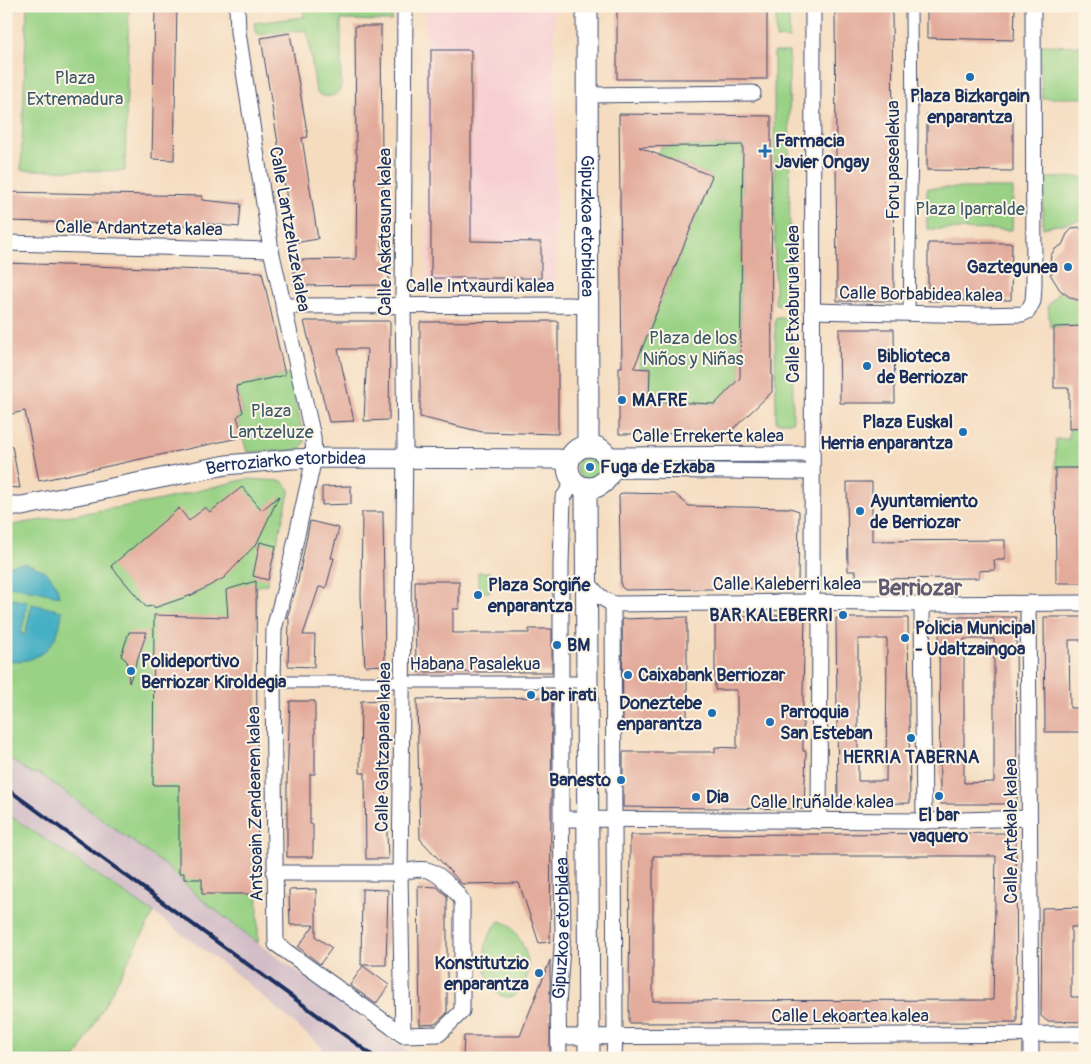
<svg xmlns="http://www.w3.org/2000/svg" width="1091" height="1064" viewBox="0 0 1091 1064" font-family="Pangolin,sans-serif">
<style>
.built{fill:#f7cfd3}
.industrial{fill:#d2bdc7}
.green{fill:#99d285;stroke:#5a8072}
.water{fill:#44afc3;stroke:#306f90}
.building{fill:#e3ab9b;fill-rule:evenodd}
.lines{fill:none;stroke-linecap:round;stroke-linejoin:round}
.pedestrian-casing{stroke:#3c496d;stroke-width:13}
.minor-casing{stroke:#3c496d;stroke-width:17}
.tertiary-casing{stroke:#3c496d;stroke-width:21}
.secondary-casing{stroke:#3c496d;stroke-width:23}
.pedestrian{stroke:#fff;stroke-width:11}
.minor{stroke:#fff;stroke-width:15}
.tertiary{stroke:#fff;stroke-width:19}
.secondary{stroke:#fff;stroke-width:21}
.rail{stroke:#1b2f5e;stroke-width:4}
.poi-dot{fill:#1f6fb2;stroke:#fcf5e5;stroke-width:2}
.labels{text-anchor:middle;stroke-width:4;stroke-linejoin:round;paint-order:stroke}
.park-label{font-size:18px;fill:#3a5868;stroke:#fcf5e5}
.poi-label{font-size:18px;font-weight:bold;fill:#1b2f5e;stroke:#fcf5e5;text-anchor:start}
.street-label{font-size:18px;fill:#1b2f5e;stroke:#fcf5e5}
.district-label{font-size:22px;font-weight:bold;fill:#615a73;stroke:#fcf5e5}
</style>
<rect width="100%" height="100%" fill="#fcf5e5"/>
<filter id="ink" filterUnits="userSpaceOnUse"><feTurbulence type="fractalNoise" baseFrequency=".02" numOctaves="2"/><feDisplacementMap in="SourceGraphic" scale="10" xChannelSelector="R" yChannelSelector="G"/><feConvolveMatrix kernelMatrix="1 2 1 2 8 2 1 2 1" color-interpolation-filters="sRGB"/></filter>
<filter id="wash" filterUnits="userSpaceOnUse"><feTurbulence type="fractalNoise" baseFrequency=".0096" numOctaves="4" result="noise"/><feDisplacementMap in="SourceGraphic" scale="20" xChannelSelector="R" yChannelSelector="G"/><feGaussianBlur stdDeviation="1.12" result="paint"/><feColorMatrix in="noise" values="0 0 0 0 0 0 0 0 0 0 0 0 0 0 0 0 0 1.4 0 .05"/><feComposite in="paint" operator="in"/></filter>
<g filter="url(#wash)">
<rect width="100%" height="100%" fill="#f5dcbf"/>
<path class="built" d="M425 6H554L556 285H427Z"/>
<path class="industrial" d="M6 756 30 773 40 774 166 866 201 899 258 943 417 1058H316L323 1048 240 977 154 913 6 813Z"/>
<path class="green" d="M27 6H129L125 171 21 170Z
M304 6 392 8V21L341 20V86C338 98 325 99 316 92L307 30 256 35 254 23 304 17Z
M776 6H789V39L776 38Z
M1040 45 1085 46V98H1042Z
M774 52H789L790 305 775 304Z
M743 145 740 378 715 404 649 401 650 369 639 368 640 352 712 176 657 154 661 147Z
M1085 177V221L1081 220 1043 228V178Z
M927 188H1013L1012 230 927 229Z
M1060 290 1071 298 1085 301V326L1050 327 1048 306Z
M775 318H792L793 422H776Z
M233 373 253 382 289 374 305 442 299 450 247 452 237 417 243 412Z
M1085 428V468H1055L1056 439H1069V429Z
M576 467a14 14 0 1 1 28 0a14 14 0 1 1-28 0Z
M246 479 282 481 290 489 267 584 256 587 258 943 201 899 166 866 40 774 30 773 6 756V526L157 501Z
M478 572H490V592H478Z
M6 813 154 913 76 1058H6Z
M499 921C513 921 527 950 528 963 530 976 520 1003 502 996 485 990 482 956 487 941 489 934 494 927 499 921Z"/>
<path class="water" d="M21 563C41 566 56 575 59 596L6 585V566Z
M6 598 28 602 21 634H25L32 604 62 611C60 644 40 665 6 661Z"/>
<g id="blocks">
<path class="building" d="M155 6H177L174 160 152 159Z
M617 6H767V79H617Z
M835 6H892L894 301H837Z
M927 6H1015L1014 40 927 38Z
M355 26H381L382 159H383L382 259H389V285L294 286V260L356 259 357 153 356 152Z
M290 33 308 137 302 138 318 239 294 243 261 38Z
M431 50H471V241L541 242V278H431Z
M619 114 771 116 772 392 729 433 619 434V367H622ZM743 145 740 378 715 404 649 401 650 369 634 368 712 176 639 147Z
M927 114 1013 115V171L927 170Z
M6 192 202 196V200L241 204 239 227 201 223V226L6 221Z
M1079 227 1082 230 1085 245V302L1071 298 1060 290 1050 274 1054 272 1050 262 1051 255 1055 249 1062 245 1067 234 1073 228Z
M928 243H1012L1011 300 928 301Z
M6 263 262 272 285 375 236 386 243 412 237 417 243 437 39 481 25 411 6 415Z
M304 321H390L389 420 364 421 367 349H338L354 421 329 422Z
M558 321V434L482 432 420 417V322Z
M1085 326V428L1069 429V388H1054V327Z
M839 329H894L895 403H840Z
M12 446 20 488 6 487V447Z
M1055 468H1085V583H1056Z
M847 482H872V541L1005 540V560H994L995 570 979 571V578L856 579V571H848Z
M351 486V504L322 505V487Z
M242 487 262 510 279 496 257 543 224 578 192 595 154 608V606L146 607 111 566 179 508 189 521 205 507 210 512Z
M622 493 675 494 689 506 790 508 799 511 798 582 795 588 625 590 621 586 619 496Z
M362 512H383L385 665 365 666 361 597Z
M310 521 339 528 331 558H334L326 588 319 587 303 635H315L314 667 288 666 289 619 287 618 298 581Z
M260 542 276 546 268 580 253 576Z
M256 581 258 894H202V879H184V873H179V785H153L154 615 228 617 226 590Z
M415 581H459V609H453V633H529V629H552V672H416Z
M805 615 803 692V751H806L804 809 623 807V752H715V747L737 748V690H715V617Z
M687 617V723H623L622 619Z
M939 617H1016L1017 804H940ZM964 639H994V782L964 783Z
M1044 617H1085V640H1069L1070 708H1085V732H1045Z
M836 618H908L910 803 838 804ZM858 639H887L886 781H858Z
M129 632H147L129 683 127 661 121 656Z
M552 697 550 942 539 943 519 883 462 884 420 839 417 699Z
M385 700 386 744 385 780 388 859H366L365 773H360L361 701Z
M290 701H315V774H310V824H313V857H287V782Z
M1016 833 1017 1022 629 1023 630 835ZM653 856H996L993 1000 653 1001Z
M418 886 437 887 447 896V1013L435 1024 420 1025Z
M316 889V937L332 948 320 964 298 947 314 925H290L289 890Z
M362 889 388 890 386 965H361Z
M1085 907V927H1071V997H1085V1022L1047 1021 1041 1016 1042 908Z
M550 960V1058H463L464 1036H520Z
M363 966 389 985 376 1004 350 985Z"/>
</g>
</g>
<g filter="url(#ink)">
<use href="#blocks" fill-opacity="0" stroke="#3c496d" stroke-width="1"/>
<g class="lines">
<defs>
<path id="pedestrian" d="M909 313 912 138 911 6
M273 682H588"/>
<g id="minor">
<path d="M237 6 238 32 271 250 313 437 314 458 286 584 274 629 273 682 276 944 403 1035 439 1034 462 1011V902C460 895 455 891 450 886 433 868 424 866 400 873H274"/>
<path d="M813 6 812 602 820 623 819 821"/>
<path d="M587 95 753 93"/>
<path d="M6 243 271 250"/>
<path d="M283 306 569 305 588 306"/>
<path d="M812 311 980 315 1022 314 1028 311 1033 301 1034 286 1033 6"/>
<path d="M606 455 811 454"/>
<path d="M609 475 618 470 812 472"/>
<path d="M588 582C595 592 601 599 613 604L812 602 922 604 1085 603"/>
<path d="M1028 603 1031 1058"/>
<path d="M613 604 615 1036 614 1058"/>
<path d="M922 604 924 821"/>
<path d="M561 819 924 821 1029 818"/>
<path d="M403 1035 400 873 405 444 403 305 405 6"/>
<path d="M559 1037 1085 1034"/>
<path id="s1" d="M559 1058 558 1005 563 933 561 813V564L563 498 574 482"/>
</g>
<g id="tertiary">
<path id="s2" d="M6 506H22L226 465 292 459 314 458 559 459 568 463"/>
</g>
<g id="secondary">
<path id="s3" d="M587 6 588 446"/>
<circle cx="589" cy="467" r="21"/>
<path d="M586 488 589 1058"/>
</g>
</defs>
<use href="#pedestrian" class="pedestrian-casing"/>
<use href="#minor" class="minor-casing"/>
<use href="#tertiary" class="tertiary-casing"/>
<use href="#secondary" class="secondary-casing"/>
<use href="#pedestrian" class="pedestrian"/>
<use href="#minor" class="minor"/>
<use href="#tertiary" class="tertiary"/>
<use href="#secondary" class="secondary"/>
<path class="rail" d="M6 788 376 1058"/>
</g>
</g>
<g class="poi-dot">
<circle cx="970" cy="77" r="5"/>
<path d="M762.5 143.5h5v5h5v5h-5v5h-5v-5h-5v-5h5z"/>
<circle cx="1068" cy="267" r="5"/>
<circle cx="867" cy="366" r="5"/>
<circle cx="622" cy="400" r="5"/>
<circle cx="963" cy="432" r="5"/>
<circle cx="590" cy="467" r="5"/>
<circle cx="860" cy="511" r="5"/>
<circle cx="478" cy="595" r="5"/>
<circle cx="843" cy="615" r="5"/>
<circle cx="905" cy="638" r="5"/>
<circle cx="557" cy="645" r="5"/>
<circle cx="131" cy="671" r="5"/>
<circle cx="628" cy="675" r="5"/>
<circle cx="531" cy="695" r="5"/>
<circle cx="712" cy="713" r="5"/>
<circle cx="770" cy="722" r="5"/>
<circle cx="911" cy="738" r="5"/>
<circle cx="621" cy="780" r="5"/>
<circle cx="939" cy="796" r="5"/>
<circle cx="696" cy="797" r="5"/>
<circle cx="539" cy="973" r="5"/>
</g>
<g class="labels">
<g class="park-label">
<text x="75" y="84">Plaza<tspan x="75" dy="21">Extremadura</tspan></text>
<text x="970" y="215">Plaza Iparralde</text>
<text x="693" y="344">Plaza de los<tspan x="693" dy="21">Niños y Niñas</tspan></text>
<text x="271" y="417">Plaza<tspan x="271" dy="21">Lantzeluze</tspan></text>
</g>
<g class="poi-label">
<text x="970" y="102" text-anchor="middle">Plaza Bizkargain<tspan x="970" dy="21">enparantza</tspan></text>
<text x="775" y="147">Farmacia<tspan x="775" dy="21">Javier Ongay</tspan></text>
<text x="1058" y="273" text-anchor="end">Gaztegunea</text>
<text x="877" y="362">Biblioteca<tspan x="877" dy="21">de Berriozar</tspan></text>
<text x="632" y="406">MAFRE</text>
<text x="953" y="428" text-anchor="end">Plaza Euskal<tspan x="953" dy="21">Herria enparantza</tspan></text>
<text x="600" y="473">Fuga de Ezkaba</text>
<text x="870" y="507">Ayuntamiento<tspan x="870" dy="21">de Berriozar</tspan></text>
<text x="488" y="591">Plaza Sorgiñe<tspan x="488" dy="21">enparantza</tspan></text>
<text x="833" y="621" text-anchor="end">BAR KALEBERRI</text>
<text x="915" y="634">Policia Municipal<tspan x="915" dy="21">- Udaltzaingoa</tspan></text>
<text x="567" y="651">BM</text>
<text x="141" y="667">Polideportivo<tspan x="141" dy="21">Berriozar Kiroldegia</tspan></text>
<text x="638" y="681">Caixabank Berriozar</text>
<text x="541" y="701">bar irati</text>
<text x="702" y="709" text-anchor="end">Doneztebe<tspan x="702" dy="21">enparantza</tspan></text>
<text x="780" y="718">Parroquia<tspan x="780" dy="21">San Esteban</tspan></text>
<text x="911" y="763" text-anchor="middle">HERRIA TABERNA</text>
<text x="611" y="786" text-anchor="end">Banesto</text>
<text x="706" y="803">Dia</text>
<text x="939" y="821" text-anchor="middle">El bar<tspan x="939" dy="21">vaquero</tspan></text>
<text x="529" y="969" text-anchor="end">Konstitutzio<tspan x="529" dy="21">enparantza</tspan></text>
</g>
<g class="street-label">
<text transform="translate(893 160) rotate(-90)" y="6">Foru pasealekua</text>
<text dy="6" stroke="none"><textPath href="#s3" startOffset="220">Gipuzkoa etorbidea</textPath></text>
<text transform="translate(139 228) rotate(1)" y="6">Calle Ardantzeta kalea</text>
<text transform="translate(290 229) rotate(80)" y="6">Calle Lantzeluze kalea</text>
<text transform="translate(385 232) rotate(-90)" y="6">Calle Askatasuna kalea</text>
<text x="480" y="292">Calle Intxaurdi kalea</text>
<text transform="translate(921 294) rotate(1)" y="6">Calle Borbabidea kalea</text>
<text transform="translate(793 304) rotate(-90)" y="6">Calle Etxaburua kalea</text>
<text x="708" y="442">Calle Errekerte kalea</text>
<text dy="6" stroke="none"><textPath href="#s2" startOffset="284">Berroziarko etorbidea</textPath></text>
<text x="787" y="590">Calle Kaleberri kalea</text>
<text x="475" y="670">Habana Pasalekua</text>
<text transform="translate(383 747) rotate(-89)" y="6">Calle Galtzapalea kalea</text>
<text x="822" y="808">Calle Iruñalde kalea</text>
<text transform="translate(255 804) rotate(-91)" y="6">Antsoain Zendearen kalea</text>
<text transform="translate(1011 831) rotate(-90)" y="6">Calle Artekale kalea</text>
<text dy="6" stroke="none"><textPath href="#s1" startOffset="130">Gipuzkoa etorbidea</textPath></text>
<text x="850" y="1022">Calle Lekoartea kalea</text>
</g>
<g class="district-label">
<text x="920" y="595">Berriozar</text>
</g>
</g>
<rect width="1091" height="1064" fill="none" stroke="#fcf5e5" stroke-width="25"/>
</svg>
